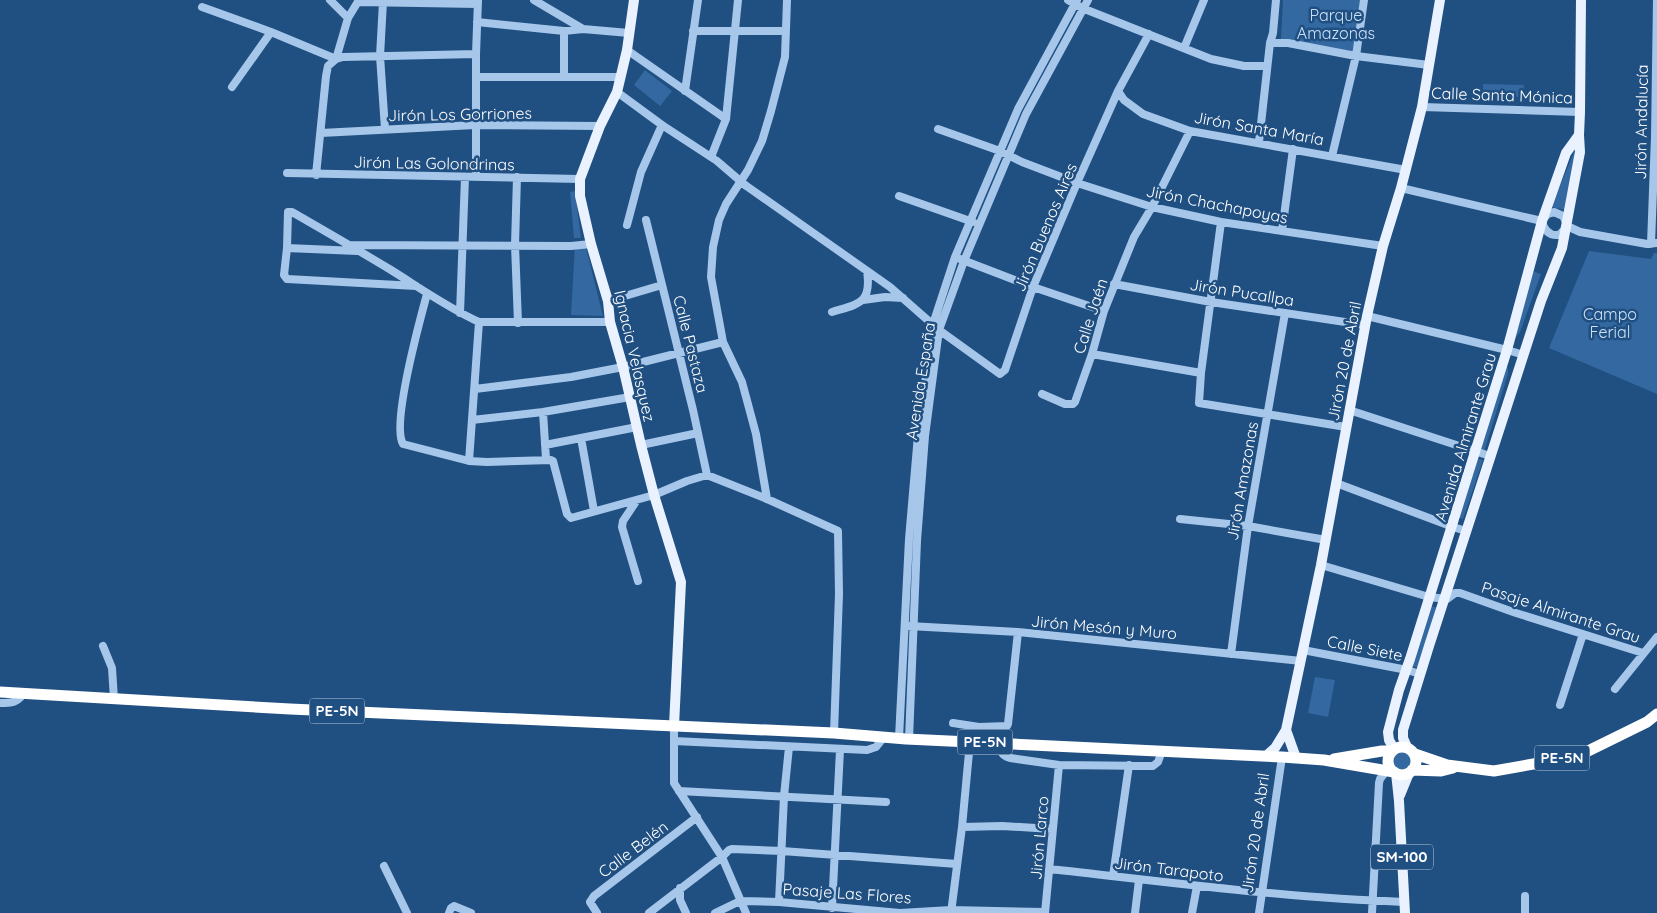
<svg xmlns="http://www.w3.org/2000/svg" width="1657" height="913" viewBox="0 0 1657 913" font-family="Quicksand,sans-serif">
<style>
.green{fill:#3369a0}
.lines{fill:none;stroke-linecap:round;stroke-linejoin:round}
.minor{stroke:#a6c7e9;stroke-width:8}
.major{stroke:#e9f2fe;stroke-width:10}
.highway{stroke:#fff;stroke-width:11}
.minor-bridge{stroke:#a6c7e9;stroke-width:8}
.labels{text-anchor:middle;stroke-width:5;stroke-linejoin:round;paint-order:stroke}
.shield{fill:#204f82;stroke:#bccada;stroke-width:1}
.shield-label{font-size:15px;font-weight:bold;fill:#fff}
.park-label{font-size:16px;fill:#cae0f7;stroke:#204f82}
.street-label{font-size:16px;fill:#fff;stroke:#204f82}
</style>
<rect width="100%" height="100%" fill="#204f82"/>
<path class="green" d="M1283 0H1363L1356 52 1281 39Z
M645 70 672 91 660 106 634 85Z
M1483 84 1524 85 1523 97 1483 96Z
M1575 150 1576 151 1565 210 1551 207Z
M575 191 581 238H574L570 192Z
M585 244 603 316 571 315 575 245Z
M1589 251 1651 259 1654 253H1657V394L1549 348Z
M1532 271 1541 274 1520 332 1514 340Z
M1506 364 1508 368V374L1484 452 1478 450Z
M1478 459 1483 460 1463 519 1459 518Z
M1431 606 1438 608 1419 668 1412 666Z
M1315 677 1335 680 1328 717 1308 713Z
M1391 760a10 10 0 1 1 20 0a10 10 0 1 1-20 0Z"/>
<g class="lines">
<path class="minor" d="M330 0 348 18
M534 0 583 29
M1068 0 1082 8 1211 59 1244 66H1267
M358 2 478 4
M383 2 380 56 385 129
M202 7 271 32 336 59 348 18 359 0
M477 22 564 31 583 29 629 33
M693 31H785
M1270 43H1288L1356 56 1429 65
M1184 48 1204 0
M627 50 726 119
M476 77H620
M564 77V31
M232 87 271 32
M685 91 698 0
M1118 91 1124 100 1143 114 1190 131 1406 170
M617 92 662 125 714 159
M1422 107 1580 112
M938 129 1000 151 1022 162 1077 183 1152 207 1221 222 1383 246
M321 133 475 125 600 126
M1259 142 1270 43 1273 33 1276 0
M1332 156 1356 56 1364 0
M711 157 726 119 738 0
M287 173 580 179
M316 175 326 76 328 66 336 59 343 57 476 54
M476 176V54L478 0
M517 177 515 245 518 323
M745 185 890 287 939 330 1000 374 1005 370 1033 287 1077 183 1118 91 1149 34
M1401 188 1542 221
M899 196 973 222
M1544 218 1548 214 1554 212 1563 216 1567 224
M646 220 693 410 707 475
M1542 221C1544 230 1549 236 1559 235L1566 228
M1221 222 1201 373 1199 403 1346 427
M627 225 641 172 662 125
M1567 226 1580 232 1647 244 1657 243
M1282 231 1293 149
M1651 244 1655 137 1657 0
M350 245 571 246 591 244
M287 248 357 251
M960 259 1033 287 1104 311
M1114 284 1211 302 1365 325
M416 286 287 279 284 275 287 248 288 212H292C325 231 358 250 391 270 420 288 448 308 479 322H610
M427 294C420 320 391 424 403 444L469 461 487 462 551 460 553 461 567 514 571 518 654 495 687 481 707 475 767 499 838 531 839 594 834 733
M863 300 885 297 903 298
M608 301 662 285
M832 312C858 304 872 304 867 271
M460 313 465 177
M1367 316 1507 350 1524 355
M1092 354 1201 373
M475 389 571 377 623 367 723 342
M1042 394 1065 404H1073L1075 402 1092 354 1104 311 1134 237 1152 207 1190 131
M1349 410 1490 456
M543 412 546 459
M472 420 543 412 630 397
M581 438 594 511
M545 445 637 427
M641 445 698 433
M469 461 479 322
M1336 483 1453 527 1466 531
M767 499 756 434 742 382 723 342 711 277 713 247 719 220 726 204 748 170 762 141 771 111 785 57 787 0
M637 500 623 521 622 527 638 581
M1180 519 1248 526 1326 540
M1321 565 1429 597 1447 599 1455 593H1460L1516 613 1643 653
M909 626 1018 632 1301 661
M103 646 112 668 114 699
M1303 650 1407 670 1420 674
M1231 654 1248 526 1285 313
M1615 689 1657 637
M0 703C11 703 17 703 23 694
M1560 705 1583 634
M953 723 979 727 1007 726 1008 724 1018 632
M674 726V783L722 857 746 913
M899 738 909 539 918 435 933 324 955 257 1018 109 1077 0
M909 739 917 541 925 436 939 330 964 261 1026 114 1088 0
M674 741 867 750 876 747 884 737
M1001 743C1001 753 1001 755 1010 758L1059 765 1153 766 1158 762 1162 751
M679 791 886 802
M962 827 1002 826 1052 829
M384 866 407 913
M1050 869C1168 882 1286 898 1405 902
M1113 876 1129 765
M680 888V900L686 913
M779 902 784 796 789 747
M832 908 840 750
M449 913 451 908 454 906 471 913
M597 913 590 902 594 896 697 817
M649 913 722 857 729 850 732 849 782 851 957 864
M715 913 740 901 779 902 900 913 951 910 1045 912
M951 913 962 827 970 742
M1045 913 1059 765
M1135 913 1139 880
M1192 913 1197 886
M1259 913 1282 757
M1372 913 1379 783 1380 779 1386 771
M1525 913V896"/>
<path class="major" d="M634 0 627 50 617 92 600 126 580 179V196L591 244 608 301 610 322 623 367 641 445 654 495 681 582 674 726
M1286 730 1296 758
M1407 747 1403 738V730L1429 646 1541 301 1562 248 1580 152 1579 135 1580 112 1581 0
M1394 749 1389 740 1388 732 1399 690 1410 659 1507 350 1542 221 1566 153 1579 135
M1266 756 1275 748 1286 730 1321 565 1367 316 1383 246 1401 188 1422 107 1440 0
M1396 773 1399 801 1405 913
M1400 795 1409 773"/>
<path class="highway" d="M0 692 290 709 834 733 906 739 1282 757 1324 760 1394 772
M1388 761a14 14 0 1 1 28 0a14 14 0 1 1-28 0Z
M1415 754 1447 765 1494 771 1539 763 1584 753 1647 722 1657 714
M1334 759 1382 751H1391
M1412 770 1441 771 1453 768"/>
<path class="minor-bridge" d="M717 161 745 185"/>
</g>
<g class="labels">
<g class="shield">
<rect x="309.5" y="698.5" width="55" height="25" rx="4"/>
<rect x="957.5" y="729.5" width="55" height="25" rx="4"/>
<rect x="1534.5" y="745.5" width="55" height="25" rx="4"/>
<rect x="1371" y="844.5" width="62" height="25" rx="4"/>
</g>
<g class="shield-label">
<text x="337" y="716">PE-5N</text>
<text x="985" y="747">PE-5N</text>
<text x="1562" y="763">PE-5N</text>
<text x="1402" y="862">SM-100</text>
</g>
<g class="park-label">
<text x="1336" y="21">Parque<tspan x="1336" dy="18">Amazonas</tspan></text>
<text x="1610" y="320">Campo<tspan x="1610" dy="18">Ferial</tspan></text>
</g>
<g class="street-label">
<text transform="translate(1502 95) rotate(2)" y="6">Calle Santa Mónica</text>
<text transform="translate(460 114) rotate(-1)" y="6">Jirón Los Gorriones</text>
<text transform="translate(1641 122) rotate(-89)" y="6">Jirón Andalucía</text>
<text transform="translate(1259 128) rotate(10)" y="6">Jirón Santa María</text>
<text transform="translate(434 163) rotate(1)" y="6">Jirón Las Golondrinas</text>
<text transform="translate(1217 204) rotate(11)" y="6">Jirón Chachapoyas</text>
<text transform="translate(1045 227) rotate(-67)" y="6">Jirón Buenos Aires</text>
<text transform="translate(1242 292) rotate(9)" y="6">Jirón Pucallpa</text>
<text transform="translate(1090 316) rotate(-72)" y="6">Calle Jaén</text>
<text transform="translate(691 344) rotate(76)" y="6">Calle Pastaza</text>
<text transform="translate(635 356) rotate(77)" y="6">Ignacia Velasquez</text>
<text transform="translate(1344 361) rotate(-79)" y="6">Jirón 20 de Abril</text>
<text transform="translate(920 381) rotate(-81)" y="6">Avenida España</text>
<text transform="translate(1465 437) rotate(-73)" y="6">Avenida Almirante Grau</text>
<text transform="translate(1242 481) rotate(-80)" y="6">Jirón Amazonas</text>
<text transform="translate(1561 612) rotate(18)" y="6">Pasaje Almirante Grau</text>
<text transform="translate(1104 627) rotate(5)" y="6">Jirón Mesón y Muro</text>
<text transform="translate(1365 648) rotate(11)" y="6">Calle Siete</text>
<text transform="translate(1255 833) rotate(-82)" y="6">Jirón 20 de Abril</text>
<text transform="translate(1039 838) rotate(-85)" y="6">Jirón Larco</text>
<text transform="translate(633 849) rotate(-37)" y="6">Calle Belén</text>
<text transform="translate(1169 869) rotate(7)" y="6">Jirón Tarapoto</text>
<text transform="translate(847 893) rotate(4)" y="6">Pasaje Las Flores</text>
</g>
</g>
</svg>
